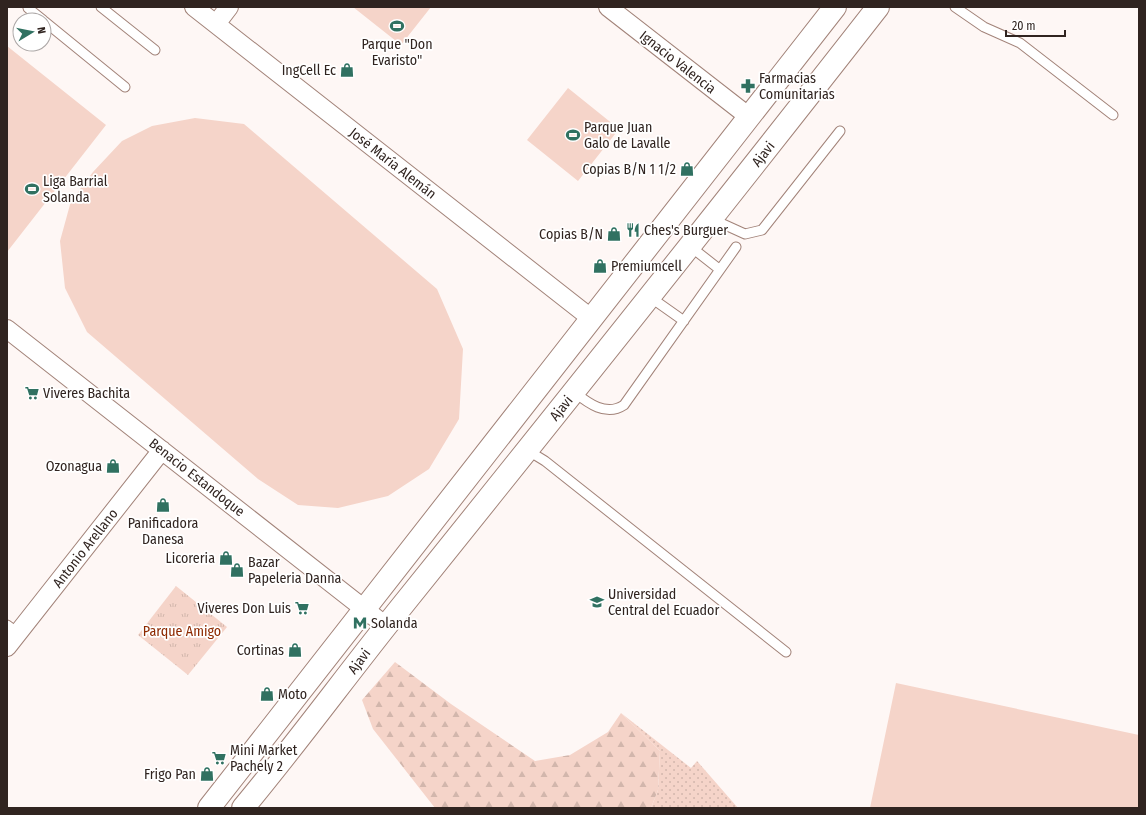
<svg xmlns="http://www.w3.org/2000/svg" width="1146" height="815" viewBox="0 0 1146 815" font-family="'Fira Sans Condensed',sans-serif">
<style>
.grass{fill:url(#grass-dots)}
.forest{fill:url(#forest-firs)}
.park{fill:url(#park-tufts)}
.garden{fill:#f5d4c9}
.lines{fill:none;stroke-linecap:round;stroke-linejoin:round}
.lane-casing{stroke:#a28379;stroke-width:11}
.street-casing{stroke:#a28379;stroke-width:20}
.secondary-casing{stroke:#a28379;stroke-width:24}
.lane{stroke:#fff;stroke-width:9}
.street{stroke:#fff;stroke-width:18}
.secondary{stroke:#fff;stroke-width:22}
.labels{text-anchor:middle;stroke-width:3.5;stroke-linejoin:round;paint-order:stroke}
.poi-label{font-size:14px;fill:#302420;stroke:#fff;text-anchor:start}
.street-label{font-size:14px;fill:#302420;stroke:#fff}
.park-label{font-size:14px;fill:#8d2900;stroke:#fff}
</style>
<defs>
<pattern id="grass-dots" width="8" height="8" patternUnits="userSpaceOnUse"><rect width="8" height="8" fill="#f5d4c9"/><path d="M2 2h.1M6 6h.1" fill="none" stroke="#d2b6ac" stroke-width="1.8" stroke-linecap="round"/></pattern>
<pattern id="forest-firs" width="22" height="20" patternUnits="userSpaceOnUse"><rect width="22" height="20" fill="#f5d4c9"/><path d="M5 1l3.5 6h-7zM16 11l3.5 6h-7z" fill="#d2b6ac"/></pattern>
<pattern id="park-tufts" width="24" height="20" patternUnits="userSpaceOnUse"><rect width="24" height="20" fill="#f5d4c9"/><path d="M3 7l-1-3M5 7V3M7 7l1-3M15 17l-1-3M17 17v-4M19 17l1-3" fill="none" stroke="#d2b6ac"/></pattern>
</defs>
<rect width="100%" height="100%" fill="#fef7f5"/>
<path class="grass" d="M621 713 691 768 697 761 738 808H651L658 790 660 751Z"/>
<path class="forest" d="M395 662 451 704 535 761 570 755 608 732 621 713 660 751 658 790 651 808H435L373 729 362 700Z"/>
<path class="park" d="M176 586 227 627 188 675 138 635Z"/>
<path class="garden" d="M353 7H431L401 45Z
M7 46 106 125 7 252Z
M568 88 619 129 578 181 527 140Z
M195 118 244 124 437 289 463 349 459 419 429 469 388 496 338 508 298 505 258 479 87 332 65 288 60 241 71 201 93 172 122 141 152 126Z
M896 683 1139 735V808H870Z"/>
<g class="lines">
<defs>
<path id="lane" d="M101 7 155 50
M955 7 984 27 1020 43 1113 115
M28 8 43 20
M44 21 125 87
M712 219 745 234 762 230 840 131
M691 247 719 269
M650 297 684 321
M574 392C588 403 606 417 624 405L736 247
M527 450 545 461 786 652
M7 625 18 633"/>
<path id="street" d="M194 7 592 319
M608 7 748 116
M216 24 229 7
M7 329 386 626
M7 647 162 450"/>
<path id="secondary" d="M209 808 835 7
M243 808C298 742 348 673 402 606 562 407 721 208 878 7"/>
</defs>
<use href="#lane" class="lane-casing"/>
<use href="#street" class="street-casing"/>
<use href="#secondary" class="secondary-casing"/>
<use href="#lane" class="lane"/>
<use href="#street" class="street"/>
<use href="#secondary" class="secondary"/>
</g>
<defs>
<symbol id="stadium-bare" viewBox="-9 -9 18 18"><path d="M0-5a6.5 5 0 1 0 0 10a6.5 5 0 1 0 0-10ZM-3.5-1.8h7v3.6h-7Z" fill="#307161" stroke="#fff" stroke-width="2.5" paint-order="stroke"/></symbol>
<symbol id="shop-bare" viewBox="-9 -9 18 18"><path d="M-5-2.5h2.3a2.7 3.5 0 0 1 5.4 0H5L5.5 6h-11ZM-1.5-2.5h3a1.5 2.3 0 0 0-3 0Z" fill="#307161" stroke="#fff" stroke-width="2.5" paint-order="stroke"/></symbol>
<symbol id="pharmacy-bare" viewBox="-9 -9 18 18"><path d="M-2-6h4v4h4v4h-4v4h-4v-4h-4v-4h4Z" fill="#307161" stroke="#fff" stroke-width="2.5" paint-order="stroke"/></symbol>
<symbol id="restaurant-bare" viewBox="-9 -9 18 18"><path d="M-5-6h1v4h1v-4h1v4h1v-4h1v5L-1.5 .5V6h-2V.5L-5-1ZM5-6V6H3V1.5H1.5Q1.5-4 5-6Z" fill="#307161" stroke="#fff" stroke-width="2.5" paint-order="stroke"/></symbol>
<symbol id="supermarket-bare" viewBox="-9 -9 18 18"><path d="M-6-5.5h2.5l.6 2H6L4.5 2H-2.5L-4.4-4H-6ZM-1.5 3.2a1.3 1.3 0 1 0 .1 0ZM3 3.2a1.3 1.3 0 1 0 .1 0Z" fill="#307161" stroke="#fff" stroke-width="2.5" paint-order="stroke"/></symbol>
<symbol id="university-bare" viewBox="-9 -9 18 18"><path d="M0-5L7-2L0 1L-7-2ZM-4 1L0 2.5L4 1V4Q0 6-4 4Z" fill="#307161" stroke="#fff" stroke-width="2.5" paint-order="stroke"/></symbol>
<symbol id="metro-bare" viewBox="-9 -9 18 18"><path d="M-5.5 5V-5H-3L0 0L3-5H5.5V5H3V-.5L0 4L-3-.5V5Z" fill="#307161" stroke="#fff" stroke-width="2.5" paint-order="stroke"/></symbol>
</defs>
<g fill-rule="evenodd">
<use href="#stadium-bare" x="387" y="16" width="20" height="20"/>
<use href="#shop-bare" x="337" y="60" width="20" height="20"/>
<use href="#pharmacy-bare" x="738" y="76" width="20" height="20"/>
<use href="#stadium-bare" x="563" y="125" width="20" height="20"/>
<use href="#shop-bare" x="677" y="159" width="20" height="20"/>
<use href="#stadium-bare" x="22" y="179" width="20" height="20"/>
<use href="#restaurant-bare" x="623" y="220" width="20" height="20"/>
<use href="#shop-bare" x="604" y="224" width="20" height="20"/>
<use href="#shop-bare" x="590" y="256" width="20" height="20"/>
<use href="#supermarket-bare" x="22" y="383" width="20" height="20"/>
<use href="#shop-bare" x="103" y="456" width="20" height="20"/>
<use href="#shop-bare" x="153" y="495" width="20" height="20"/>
<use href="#shop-bare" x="216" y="548" width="20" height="20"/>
<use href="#shop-bare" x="227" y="560" width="20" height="20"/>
<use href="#university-bare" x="587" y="592" width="20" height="20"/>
<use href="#supermarket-bare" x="292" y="598" width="20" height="20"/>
<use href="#metro-bare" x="350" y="613" width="20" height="20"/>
<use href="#shop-bare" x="285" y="640" width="20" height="20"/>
<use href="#shop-bare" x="257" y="684" width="20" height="20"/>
<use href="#supermarket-bare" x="209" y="748" width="20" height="20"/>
<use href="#shop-bare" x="197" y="764" width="20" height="20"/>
</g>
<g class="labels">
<g class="poi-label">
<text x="397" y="49" text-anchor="middle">Parque "Don<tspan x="397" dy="16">Evaristo"</tspan></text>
<text x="336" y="75" text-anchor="end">IngCell Ec</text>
<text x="759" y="83">Farmacias<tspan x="759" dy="16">Comunitarias</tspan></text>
<text x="584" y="132">Parque Juan<tspan x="584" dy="16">Galo de Lavalle</tspan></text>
<text x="676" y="174" text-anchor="end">Copias B/N 1 1/2</text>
<text x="43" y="186">Liga Barrial<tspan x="43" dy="16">Solanda</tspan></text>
<text x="644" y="235">Ches's Burguer</text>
<text x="603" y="239" text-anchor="end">Copias B/N</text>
<text x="611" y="271">Premiumcell</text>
<text x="43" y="398">Viveres Bachita</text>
<text x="102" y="471" text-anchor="end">Ozonagua</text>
<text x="163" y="528" text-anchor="middle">Panificadora<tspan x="163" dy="16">Danesa</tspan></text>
<text x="215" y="563" text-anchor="end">Licoreria</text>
<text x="248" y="567">Bazar<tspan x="248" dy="16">Papeleria Danna</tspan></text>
<text x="608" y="599">Universidad<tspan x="608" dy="16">Central del Ecuador</tspan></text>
<text x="291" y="613" text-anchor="end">Viveres Don Luis</text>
<text x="371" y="628">Solanda</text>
<text x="284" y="655" text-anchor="end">Cortinas</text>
<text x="278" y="699">Moto</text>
<text x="230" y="755">Mini Market<tspan x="230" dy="16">Pachely 2</tspan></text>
<text x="196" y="779" text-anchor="end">Frigo Pan</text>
</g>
<g class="street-label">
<text transform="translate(678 62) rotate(38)" y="5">Ignacio Valencia</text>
<text transform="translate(763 154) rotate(-52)" y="5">Ajavi</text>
<text transform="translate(393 163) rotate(38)" y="5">José María Alemán</text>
<text transform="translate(561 408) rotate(-51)" y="5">Ajavi</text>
<text transform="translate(197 477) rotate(38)" y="5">Benacio Estandoque</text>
<text transform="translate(85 548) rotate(-52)" y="5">Antonio Arellano</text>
<text transform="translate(359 661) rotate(-53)" y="5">Ajavi</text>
</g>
<g class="park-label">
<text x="182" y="636">Parque Amigo</text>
</g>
</g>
<rect width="1146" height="815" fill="none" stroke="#302420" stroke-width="16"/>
<g transform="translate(32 32) rotate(80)"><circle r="19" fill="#ffffff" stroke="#aca7a6"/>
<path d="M0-3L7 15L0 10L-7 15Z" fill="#307161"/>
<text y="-6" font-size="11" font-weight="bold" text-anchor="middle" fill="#302420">N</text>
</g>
<path d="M1006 30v6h59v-6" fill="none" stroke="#302420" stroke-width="2"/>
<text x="1012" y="30" font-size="12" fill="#302420" stroke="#ffffff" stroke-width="3" paint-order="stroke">20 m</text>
</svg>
